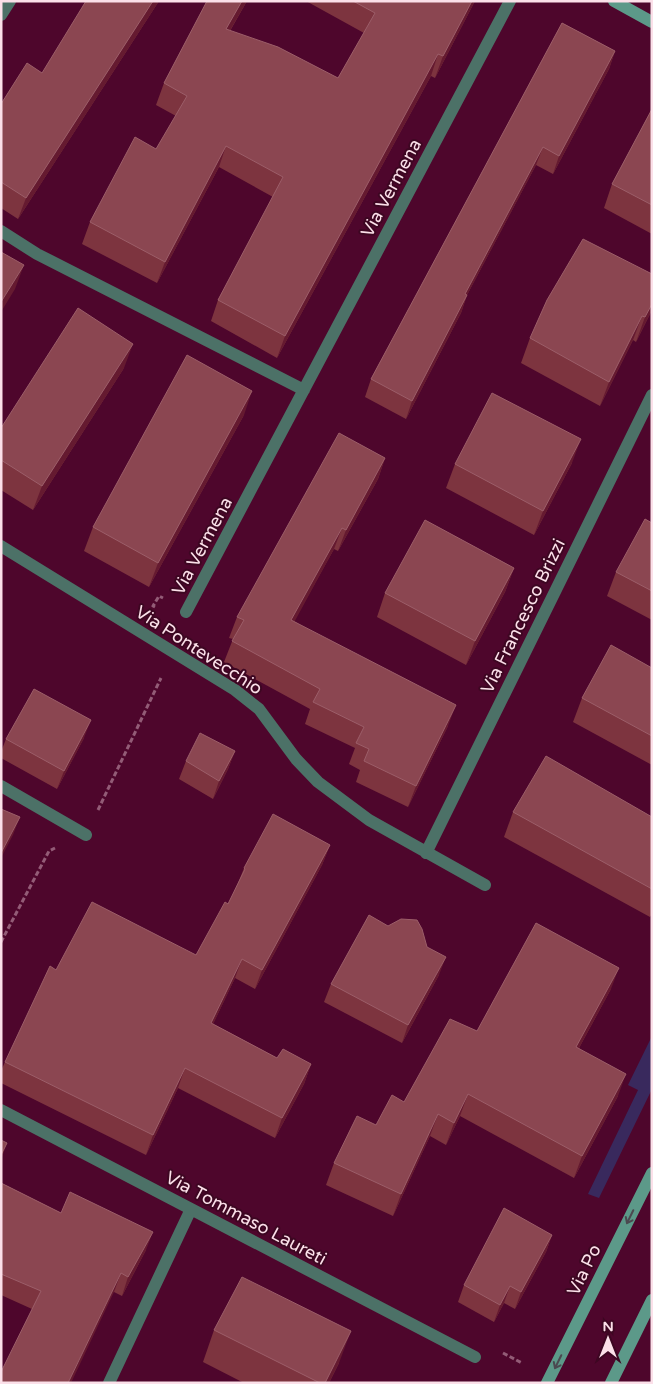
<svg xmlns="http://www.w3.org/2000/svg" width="653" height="1384" viewBox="0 0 653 1384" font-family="'Varela Round',sans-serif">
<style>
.green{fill:#39295d}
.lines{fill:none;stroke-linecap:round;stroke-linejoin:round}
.path{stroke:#935c77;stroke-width:3;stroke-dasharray:5 2.5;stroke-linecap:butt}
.street{stroke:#4c7167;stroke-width:12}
.secondary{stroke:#5c9989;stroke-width:12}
.wall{fill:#7d343f}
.shaded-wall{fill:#651a30}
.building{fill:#8b4651;stroke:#9c5e69}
.oneway{stroke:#4b4950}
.labels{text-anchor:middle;stroke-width:4;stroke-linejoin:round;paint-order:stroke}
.street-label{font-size:18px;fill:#fbe0e9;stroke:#3d0722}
</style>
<rect width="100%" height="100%" fill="#4e062c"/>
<path class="green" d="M652 1036V1089L599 1198 588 1194 638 1090 628 1085Z"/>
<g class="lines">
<path class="path" d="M155 607 153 606 159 596 163 598
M98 810 161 678
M1 942 49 851 55 848
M503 1353 522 1363"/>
<path class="street" d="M1 15 10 1
M1 231 37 254 304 390
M1 546 235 690 259 709 296 759 318 782 369 820 485 885
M186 612 510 1
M1 786 86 835
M426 853 652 395
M1 1110 475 1357
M109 1383 191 1209"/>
<path class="secondary" d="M614 1 652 22
M547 1383 652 1173
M611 1383 652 1300"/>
</g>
<path class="wall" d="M159 1 18 219 1 208V104L42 73Z
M207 1H247L230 31 338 78 364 33 306 1H475L435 78 431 76 277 358 211 321 218 300 273 197 219 167 157 283 82 244 90 222 156 149 176 116 156 105 164 83Z
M562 23 615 51 609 69 553 174 536 165 467 295 461 313 406 419 365 397 371 379Z
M652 109V234L604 208 612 184Z
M652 274V310L636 342 633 340 600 406 521 363 530 338Z
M124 368 33 510 1 490V428Z
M244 415 149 587 84 551 93 527Z
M385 458 378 479 338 551 334 549 294 621 448 726 408 807 356 782 360 770 349 764 355 748 305 724 310 709 224 662 233 639 229 638 237 617Z
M572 463 534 535 446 488 455 464Z
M652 523V620L607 596 616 572Z
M514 568 505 592 466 665 377 617 385 593Z
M652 668V765L573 722 582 698Z
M84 738 57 789 1 758V752L6 739Z
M235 751 228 769 213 799 179 779 186 761Z
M513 812 652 817V914L650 917 504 837Z
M330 845 322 865 255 989 235 978 213 1024 277 1058 311 1064 304 1084 275 1138 178 1088 146 1155 1 1083V1071L5 1062 56 970 196 955 228 904 237 886 244 868Z
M439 975 402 1043 324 1002 331 984Z
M611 989 579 1048 618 1096 574 1178 460 1116 446 1145 430 1136 393 1216 326 1185 334 1163 376 1125 404 1102 477 1031Z
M1 1183 61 1213 146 1250 122 1296 114 1292 32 1309 1 1295Z
M552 1235 546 1252 515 1309 504 1303 494 1322 458 1302 464 1285Z
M214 1330 339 1363 329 1383H244L203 1362Z"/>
<path class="shaded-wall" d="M153 1H159L18 219 26 198Z
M242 1H247L218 51 226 29Z
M472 1H475L435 78 443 56Z
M615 51 609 69 553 174 559 156Z
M438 54 431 76 277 358 285 336Z
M226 146 219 167 157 283 165 262Z
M543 147 536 165 458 312 465 294Z
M24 265 15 289 1 312V302Z
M467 295 461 313 406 419 412 401Z
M652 304V310L636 342 645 317Z
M642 316 633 340 600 406 609 382Z
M133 344 124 368 33 510 42 486Z
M252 391 244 415 149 587 158 563Z
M581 439 572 463 534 535 543 511Z
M385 458 378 479 338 551 346 530Z
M342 528 334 549 284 641 291 620Z
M514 568 505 592 466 665 475 641Z
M456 705 448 726 408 807 416 786Z
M91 720 84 738 57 789 64 771Z
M235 751 228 769 213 799 219 781Z
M20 817 13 835 1 858V853Z
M330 845 322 865 255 989 262 970Z
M446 957 439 975 402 1043 408 1025Z
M242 959 235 978 204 1043 211 1023Z
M619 968 611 989 568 1068 576 1047Z
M311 1064 304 1084 275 1138 282 1118Z
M185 1068 178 1088 146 1155 153 1135Z
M626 1074 618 1096 574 1178 582 1156Z
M468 1094 460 1116 446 1145 454 1123Z
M438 1114 430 1136 393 1216 401 1194Z
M7 1143 1 1160V1155Z
M153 1232 146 1250 122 1296 128 1277Z
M552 1235 546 1252 515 1309 521 1292Z
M121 1273 114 1292 71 1383H68Z
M510 1286 504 1303 494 1322 500 1305Z
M351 1331 339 1363 329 1383H325Z"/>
<path class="building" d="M86 1H153L26 198 1 182V104L27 63 42 73Z
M207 1H242L226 29 278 47 338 78 375 13 353 1H472L443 56 438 54 285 336 218 300 283 177 226 146 165 262 90 222 135 137 156 149 187 96 164 83Z
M562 23 615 51 559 156 543 147 465 294 467 295 412 401 371 379Z
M652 109V205L612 184Z
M583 239 652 274V304L645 317 642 316 609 382 530 338 547 300Z
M1 252 24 265 1 302Z
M78 308 133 344 42 486 1 460V428Z
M187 355 252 391 158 563 93 527Z
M492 393 581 439 543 511 455 464Z
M339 433 385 458 346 530 342 528 291 620 456 705 416 786 364 761 369 749 356 743 364 727 313 702 320 689 232 641 244 620 237 617Z
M645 519 652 523V591L616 572Z
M425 520 514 568 475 641 385 593Z
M611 645 652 668V736L582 698Z
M34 689 91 720 64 771 6 739Z
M200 733 235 751 219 781 186 761Z
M546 756 652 817V889L513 812Z
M1 809 20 817 1 853Z
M273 814 330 845 262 970 242 959 211 1023 277 1058 283 1049 311 1064 282 1118 185 1068 153 1135 5 1062 50 966 56 970 92 902 196 955 225 902 228 904 245 869 244 868Z
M369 915 388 926 401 919 417 920 422 929 427 947 446 957 408 1025 331 984Z
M536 923 619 968 576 1047 626 1074 582 1156 468 1094 454 1123 438 1114 401 1194 334 1163 357 1116 376 1125 392 1095 404 1102 450 1019 477 1031Z
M1 1140 7 1143 1 1155Z
M1 1183 61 1213 70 1192 153 1232 128 1277 121 1273 68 1383H1V1372L41 1291 1 1274Z
M504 1208 552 1235 521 1292 510 1286 500 1305 464 1285Z
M242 1277 351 1331 325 1383H320L214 1330Z"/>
<defs><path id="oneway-shaft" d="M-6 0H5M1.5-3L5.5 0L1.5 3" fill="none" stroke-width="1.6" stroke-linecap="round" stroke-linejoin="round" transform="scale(1.25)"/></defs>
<g class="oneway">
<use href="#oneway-shaft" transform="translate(630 1217) rotate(116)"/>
<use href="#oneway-shaft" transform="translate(558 1362) rotate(116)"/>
</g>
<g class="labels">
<g class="street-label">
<text transform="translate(391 188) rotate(-62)" y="6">Via Vermena</text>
<text transform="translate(202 546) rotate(-62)" y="6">Via Vermena</text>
<text transform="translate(523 616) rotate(-64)" y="6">Via Francesco Brizzi</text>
<text transform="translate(199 650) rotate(33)" y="6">Via Pontevecchio</text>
<text transform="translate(246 1218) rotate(28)" y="6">Via Tommaso Laureti</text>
<text transform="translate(584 1270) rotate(-64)" y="6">Via Po</text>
</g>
</g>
<rect width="653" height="1384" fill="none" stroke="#fbe0e9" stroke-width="5"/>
<g transform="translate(608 1339)" stroke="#3d0722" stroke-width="4" paint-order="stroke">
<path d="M0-4L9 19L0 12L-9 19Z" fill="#fbe0e9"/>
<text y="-8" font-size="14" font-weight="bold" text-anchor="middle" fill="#fbe0e9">N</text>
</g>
</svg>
